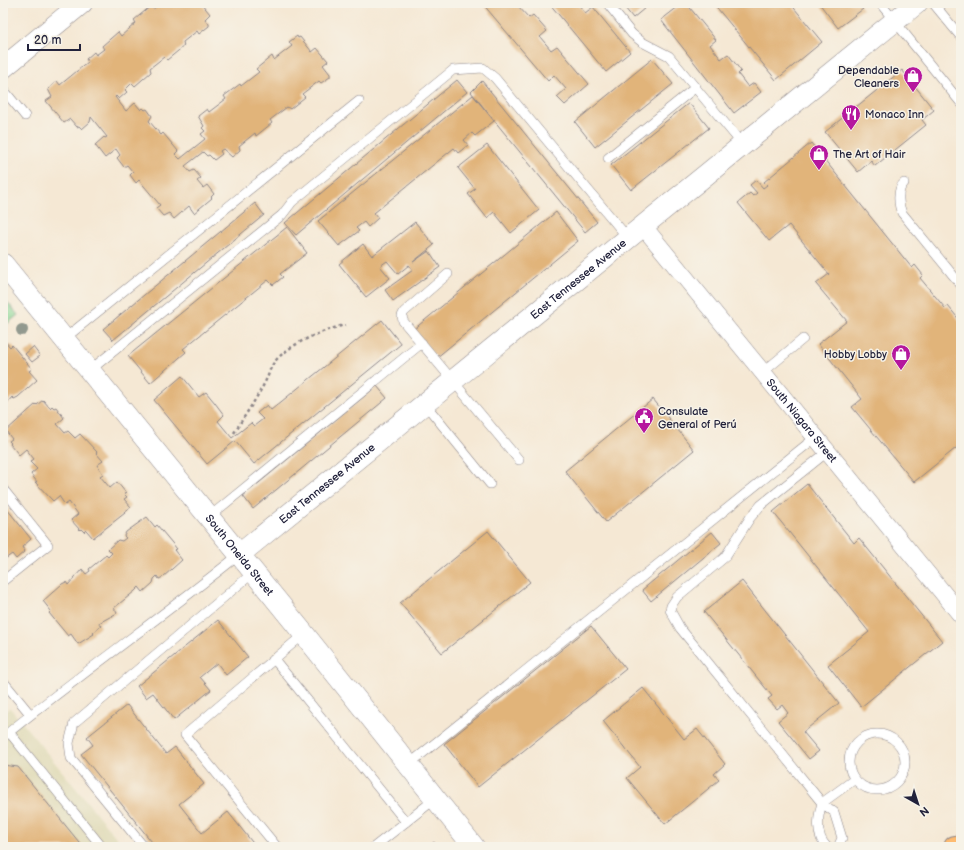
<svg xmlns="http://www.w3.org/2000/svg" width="964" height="850" viewBox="0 0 964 850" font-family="'Balsamiq Sans',sans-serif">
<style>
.built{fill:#e1dcba}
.green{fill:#8ad794;stroke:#567c68}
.building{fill:#e1b47a}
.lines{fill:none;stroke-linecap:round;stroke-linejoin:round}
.service-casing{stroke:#8c8588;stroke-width:10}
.minor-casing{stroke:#8c8588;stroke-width:18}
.tertiary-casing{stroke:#8c8588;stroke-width:22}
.primary-casing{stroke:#8c8588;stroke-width:24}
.path{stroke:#8c8588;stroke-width:2.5;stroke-dasharray:3 3;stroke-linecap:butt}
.service{stroke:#fff;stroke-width:9}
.minor{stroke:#fff;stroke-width:17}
.tertiary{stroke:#fff;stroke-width:21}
.primary{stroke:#febb71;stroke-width:22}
.tree{fill:#92998f}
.labels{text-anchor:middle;stroke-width:3;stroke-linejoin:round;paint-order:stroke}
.poi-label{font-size:11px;fill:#22223b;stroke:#f7f3e8;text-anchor:start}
.street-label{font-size:11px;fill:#22223b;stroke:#f7f3e8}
</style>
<rect width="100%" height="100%" fill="#f7f3e8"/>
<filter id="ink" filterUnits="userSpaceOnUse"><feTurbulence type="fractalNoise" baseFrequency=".025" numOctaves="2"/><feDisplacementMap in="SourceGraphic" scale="8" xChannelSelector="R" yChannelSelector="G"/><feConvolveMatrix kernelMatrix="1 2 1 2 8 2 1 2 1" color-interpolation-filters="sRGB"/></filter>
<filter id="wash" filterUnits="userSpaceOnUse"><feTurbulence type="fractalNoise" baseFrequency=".012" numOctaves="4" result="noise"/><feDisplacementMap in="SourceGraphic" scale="16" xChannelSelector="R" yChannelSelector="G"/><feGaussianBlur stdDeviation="0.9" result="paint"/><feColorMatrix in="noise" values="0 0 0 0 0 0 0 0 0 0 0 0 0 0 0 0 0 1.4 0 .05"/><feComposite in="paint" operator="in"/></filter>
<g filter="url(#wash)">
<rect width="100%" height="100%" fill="#f5e8d4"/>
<path class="built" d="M10 708 124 847H3V714Z"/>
<path class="green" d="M3 297 18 315 3 327Z"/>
<g id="blocks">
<path class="building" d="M161 3H201L210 14 205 19 209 24V26L199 34 197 31 183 42 184 46 167 60 164 57 150 68 151 72 135 86 132 83 125 90 127 92 119 99 116 96 115 97 126 111 135 103 141 110 143 108 145 110 147 109 152 116 149 121 161 135 163 133 178 151 175 154 180 159 205 139 201 134 205 131 202 128 204 126 198 116 207 109 209 112 226 99 224 96 240 84 241 86 259 72 256 69 272 56 274 60 292 46 289 42 297 36 298 38 300 37 312 52 317 48 328 61 323 65 330 74V77L321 83 319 81 302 94 305 97 290 109 287 107 270 120 272 123 256 136 255 133 239 146 240 150 232 157 223 149 220 151 222 154 214 160 209 155 207 156 203 152 185 166 190 172 194 170 201 178 197 181 203 188 207 185 214 194 211 197 212 198 194 213 189 206 174 219 169 213 163 216 156 208 160 205 139 180 136 183 130 175 133 172 127 165 124 167 117 158 120 155 116 149 105 158 95 145 104 137 105 138 107 137 91 117 90 122 82 129 79 126 77 127 70 119 64 123 46 101 52 97 48 89 57 81 60 85 88 62 86 59 94 52 96 55 104 49 102 46 118 32 121 36 136 23 134 20 151 6 153 9Z
M482 3H519L517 5 529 18 533 15 547 31 540 37 551 50 557 46 589 84 565 105 557 97 566 89 554 75 548 81Z
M549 3H581L579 5 585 13 593 7 630 52 606 72Z
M621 3H651L633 18Z
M683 3H686L716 40 710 45 721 59 728 54 741 71 738 74 748 87 754 83 761 92 734 113 661 20Z
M713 3H790L822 42 776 80Z
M819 3H858L863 9 838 28Z
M652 59 673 84 595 147 575 122Z
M913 69 921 79 914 85 934 110 922 120 926 125 875 166 871 161 858 172 825 132 902 70 906 75Z
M457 80 467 92 296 235 285 223Z
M482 81 597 222 585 232 471 92Z
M473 95 494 121 475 136 472 133 464 140 468 145 458 153 454 148 374 213 378 218 368 227 364 222 356 228 359 231 339 246 318 221Z
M689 103 709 128 631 190 611 165Z
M811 143 912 268 915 265 923 275 920 278 945 308 948 306 961 322V444L914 482 852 407 862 399 818 344 847 321 816 284 829 274 789 225 769 241 738 203 750 193 753 196 757 193 750 185 756 180 763 188 767 185 764 182Z
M487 145 539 210 511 233 494 212 487 218 468 194 475 189 458 168Z
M255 203 264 215 113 340 103 329Z
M556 212 578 241 436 358 413 330Z
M415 222 434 245 413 262 429 251 440 267 393 301 385 290 413 270 409 265 398 274 387 261 380 266 390 278 366 297 339 264 363 244 372 256Z
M287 227 307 253 280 274 283 277 273 285 268 280 183 349 186 352 150 383 128 356Z
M382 320 401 344 254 464 235 441 207 464 154 400 182 376 199 397 206 392 215 403 224 415 218 421 232 438 251 423 254 426 263 419 257 413 267 405 271 410Z
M3 339 10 347 12 345 32 369 29 371 37 380 18 397 14 399 12 397 3 408Z
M33 347 40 356 32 362 25 354Z
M377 386 387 398 253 509 243 496Z
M653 399 694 450 606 522 565 471Z
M43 400 50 408 52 406 54 408 56 407 64 418 57 424 65 433 68 431 75 438 80 434 97 452 96 453 103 461 97 465 103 474 100 476 110 488 117 482 126 493 124 494 127 497 124 499 131 507 124 512 125 513 93 538 86 530 84 532 81 529 80 530 71 520 78 514 69 502 65 505 59 496 53 501 35 482H37L31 474 37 469 30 462 34 459 26 449 19 455 10 444 11 443 9 441 12 439 6 431 36 404 37 405Z
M807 484 854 543 859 538 942 641 861 707 828 665 869 632 773 512Z
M3 504 31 539 22 547 25 551 16 559 12 554 5 559 3 557Z
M147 517 155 527 157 525 177 549 174 550 182 560 163 577 159 579 157 576 154 579 153 583 143 592 139 587 135 591 114 608 117 613 99 623 101 626 93 633 94 634 78 644 71 634 68 636 49 613 51 611 43 601 62 584 66 582 68 585 82 569 86 574 90 571 89 569 106 555 108 557 112 553 108 549 118 540 122 541 126 538 124 536 126 532Z
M488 531 530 582 442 653 400 603Z
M712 532 721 543 651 601 642 590Z
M742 581 839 703 803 732 819 751 809 759 778 721 788 713 782 705 777 709 768 699 772 696 704 612Z
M218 620 248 657 226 675 217 663 200 677 211 690 174 720 153 693 146 698 137 686Z
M591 626 626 669 478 787 444 744Z
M643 688 684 739 697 729 725 764 714 774 719 780 665 824 627 778 640 767 603 721Z
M127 705 166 754 175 747 204 784 179 804 202 833 228 812 256 847H156L81 754 93 745 87 737Z
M3 765 18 767 83 847H3Z
M434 842 439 847H428Z
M575 843 579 847H570Z"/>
</g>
</g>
<g filter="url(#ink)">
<use href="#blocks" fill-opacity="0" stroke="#8c8588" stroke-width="1"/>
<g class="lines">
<defs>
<path id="service" d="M607 3 632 34 642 42 669 56 743 145
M880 3 961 103
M933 3 961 37
M3 89 25 116
M608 158 696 87
M904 183C897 189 898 205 902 213L961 285
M448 274 404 312 402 316 403 321 519 460
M64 339 359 101
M89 371 282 215 292 202 453 70 483 68 495 78 628 238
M762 373 803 339
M425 404 490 484
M827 452 761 505 750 518 725 557 677 597 671 606 670 610 680 628 822 803 834 812 842 838 838 847
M3 489 48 545 3 581
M209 517 422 343
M274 659 406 822
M3 681 30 714
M9 732 102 847
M849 762a28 28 0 1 1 56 0a28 28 0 1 1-56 0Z
M3 737C80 674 162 617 240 554
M408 765 816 437
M144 847 71 758 69 743 74 723 254 572
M277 847 185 735 304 634
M374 847 435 799
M827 847C815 836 818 816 822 803L855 779"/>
<g id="minor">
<path id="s1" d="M643 226 961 615"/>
</g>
<g id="tertiary">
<path d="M3 68 82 3"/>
<path id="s2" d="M3 264 304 634 474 847"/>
<path id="s3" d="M240 554 917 3"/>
</g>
<path id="primary" d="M955 847 961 846"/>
</defs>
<use href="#service" class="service-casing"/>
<use href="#minor" class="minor-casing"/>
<use href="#tertiary" class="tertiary-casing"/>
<use href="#primary" class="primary-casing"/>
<path class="path" d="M234 433C245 415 258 397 267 378 269 374 270 368 273 364 286 345 323 330 345 325"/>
<use href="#service" class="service"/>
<use href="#minor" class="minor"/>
<use href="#tertiary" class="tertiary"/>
<use href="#primary" class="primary"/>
</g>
<circle class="tree" cx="22" cy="330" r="6"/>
</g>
<defs>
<symbol id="shop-pin" viewBox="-11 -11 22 30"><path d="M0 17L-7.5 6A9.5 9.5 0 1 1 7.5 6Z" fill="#b5179e" stroke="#f7f3e8"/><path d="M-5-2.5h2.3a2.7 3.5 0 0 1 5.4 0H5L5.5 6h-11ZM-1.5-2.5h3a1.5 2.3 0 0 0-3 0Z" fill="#fff"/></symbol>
<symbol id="restaurant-pin" viewBox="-11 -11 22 30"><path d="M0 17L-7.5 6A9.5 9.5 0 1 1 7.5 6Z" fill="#b5179e" stroke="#f7f3e8"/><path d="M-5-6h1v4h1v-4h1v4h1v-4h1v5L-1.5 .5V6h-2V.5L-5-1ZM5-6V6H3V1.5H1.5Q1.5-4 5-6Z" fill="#fff"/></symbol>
<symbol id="civic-pin" viewBox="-11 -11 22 30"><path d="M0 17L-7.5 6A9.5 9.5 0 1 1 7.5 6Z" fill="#b5179e" stroke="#f7f3e8"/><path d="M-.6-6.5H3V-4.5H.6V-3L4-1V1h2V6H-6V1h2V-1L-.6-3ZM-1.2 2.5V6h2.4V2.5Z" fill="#fff"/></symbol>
</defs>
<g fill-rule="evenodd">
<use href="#shop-pin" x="902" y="65" width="22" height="30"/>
<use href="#restaurant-pin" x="840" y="103" width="22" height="30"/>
<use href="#shop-pin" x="808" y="143" width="22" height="30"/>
<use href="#shop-pin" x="890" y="343" width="22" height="30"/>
<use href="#civic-pin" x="633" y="406" width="22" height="30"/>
</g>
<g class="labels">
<g class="poi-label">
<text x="899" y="74" text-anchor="end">Dependable<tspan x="899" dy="13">Cleaners</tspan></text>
<text x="865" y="118">Monaco Inn</text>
<text x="833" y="158">The Art of Hair</text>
<text x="887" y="358" text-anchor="end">Hobby Lobby</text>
<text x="658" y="415">Consulate<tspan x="658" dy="13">General of Perú</tspan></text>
</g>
<g class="street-label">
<text dy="4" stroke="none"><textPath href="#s3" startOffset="436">East Tennessee Avenue</textPath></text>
<text dy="4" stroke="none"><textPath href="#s1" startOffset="251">South Niagara Street</textPath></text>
<text dy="4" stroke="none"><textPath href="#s3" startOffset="112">East Tennessee Avenue</textPath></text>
<text dy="4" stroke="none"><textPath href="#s2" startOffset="375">South Oneida Street</textPath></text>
</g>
</g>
<rect width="964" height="850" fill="none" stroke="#f7f3e8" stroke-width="16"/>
<g transform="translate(918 804) rotate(141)" stroke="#f7f3e8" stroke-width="3" paint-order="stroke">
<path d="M0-3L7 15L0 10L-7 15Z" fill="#22223b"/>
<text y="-6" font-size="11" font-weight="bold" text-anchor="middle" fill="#22223b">N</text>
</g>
<path d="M28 44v6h52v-6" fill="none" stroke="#22223b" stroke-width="2"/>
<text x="34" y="44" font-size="12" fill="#22223b" stroke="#f7f3e8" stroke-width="3" paint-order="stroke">20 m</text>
</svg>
